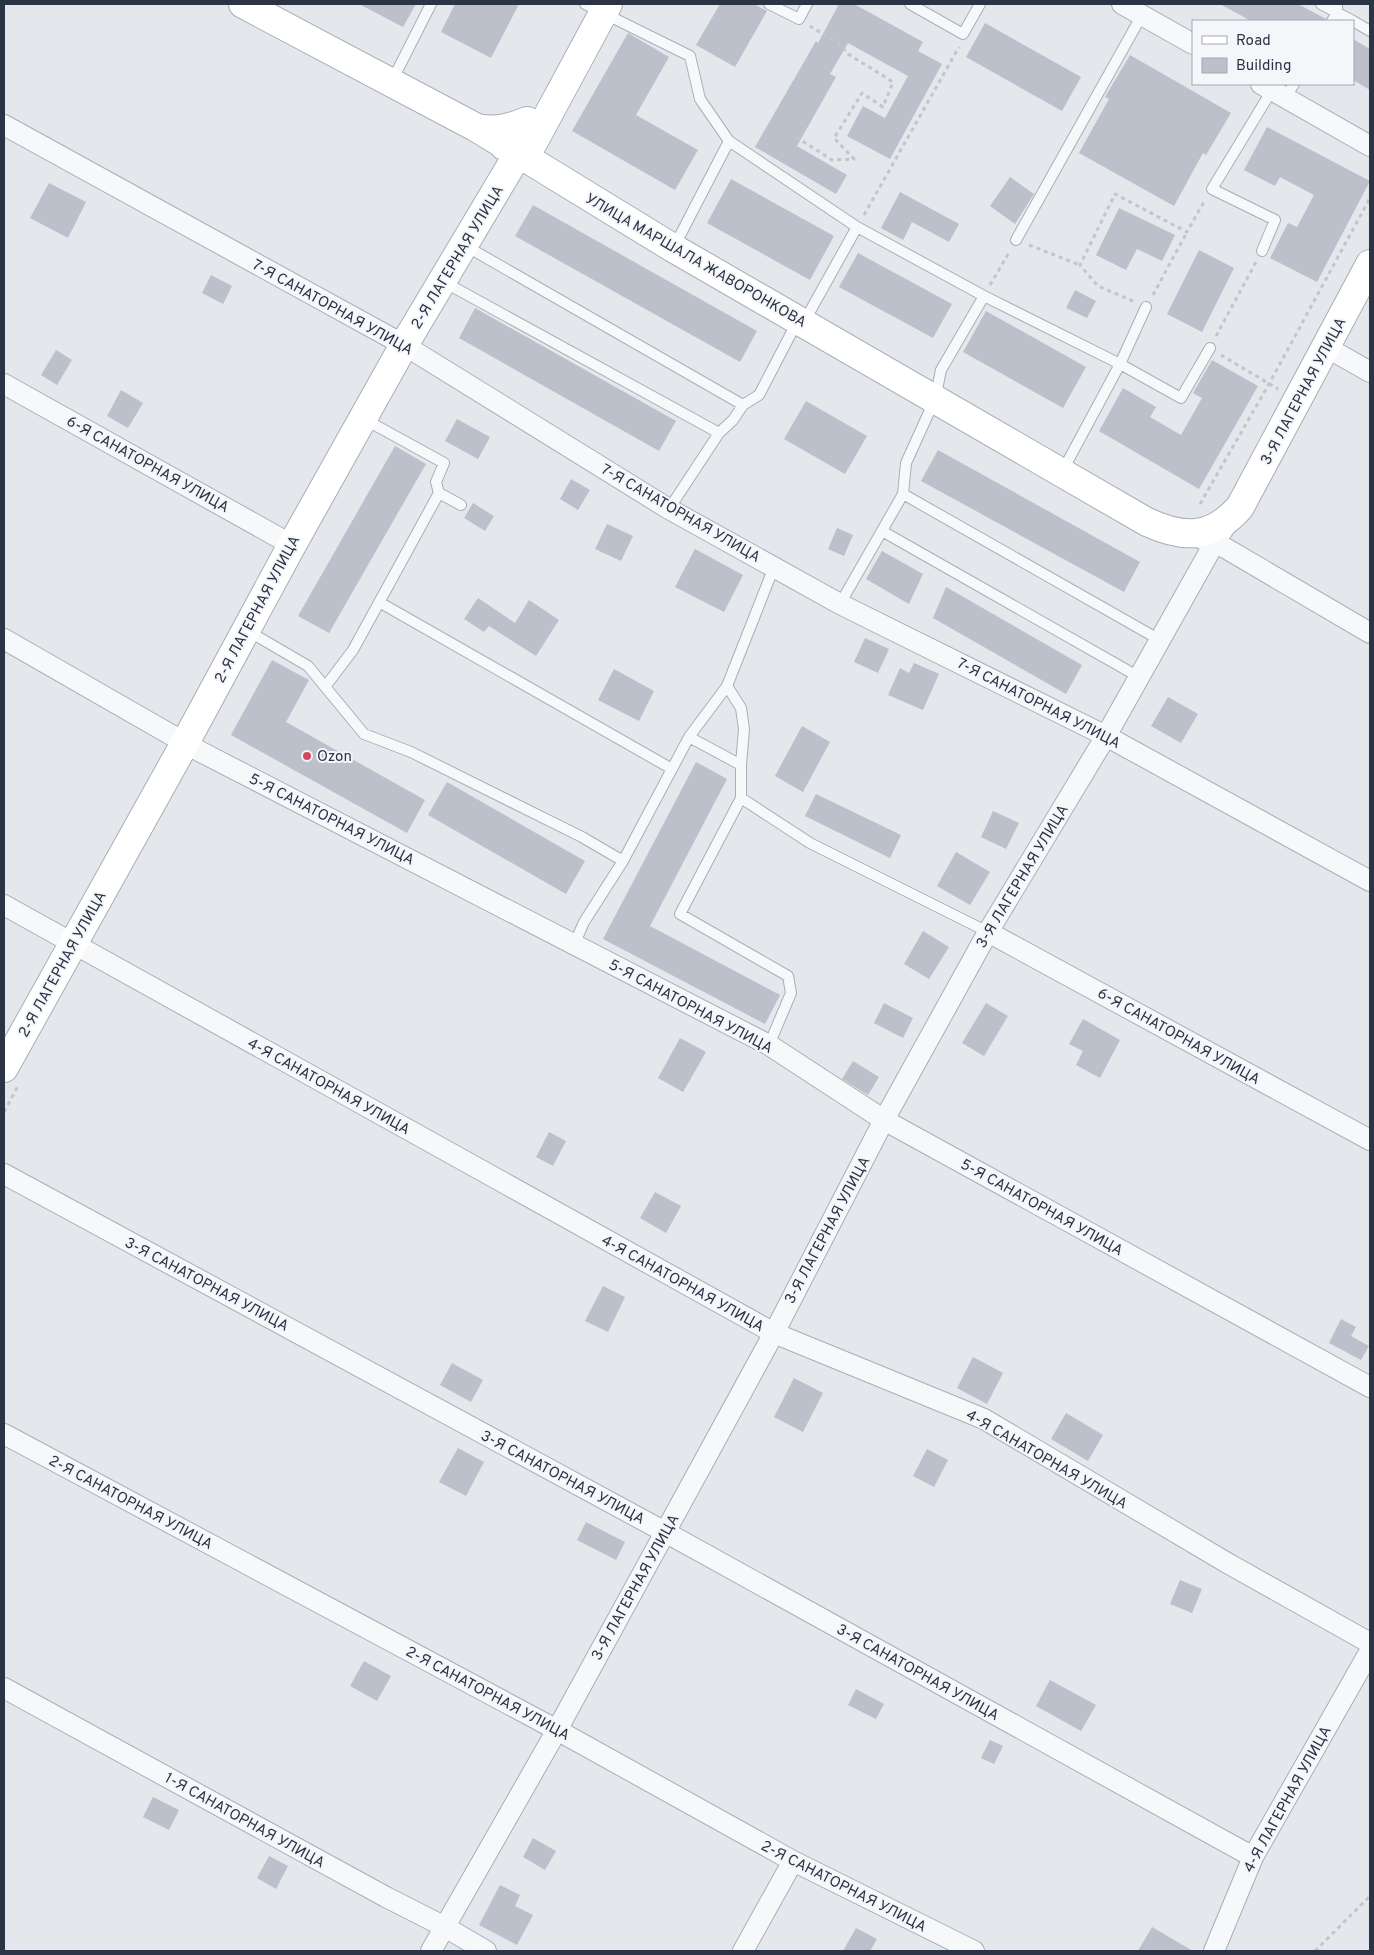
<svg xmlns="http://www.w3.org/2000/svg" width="1374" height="1955" viewBox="0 0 1374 1955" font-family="Overpass,sans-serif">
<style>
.building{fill:#bbc0ca}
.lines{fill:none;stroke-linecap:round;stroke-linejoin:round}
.lane-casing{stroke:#a9aeb7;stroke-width:12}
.street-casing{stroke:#a9aeb7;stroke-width:22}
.secondary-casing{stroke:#a9aeb7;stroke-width:30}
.path{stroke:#c2c5cb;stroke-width:3;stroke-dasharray:4 4;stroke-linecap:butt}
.lane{stroke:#f7f8fa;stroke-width:10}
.street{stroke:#f7f8fa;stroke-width:20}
.secondary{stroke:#fff;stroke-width:28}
.poi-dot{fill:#d1495b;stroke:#f4f6f9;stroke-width:2}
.labels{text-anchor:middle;stroke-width:4;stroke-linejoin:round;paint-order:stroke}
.street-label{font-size:15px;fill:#2b3445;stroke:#f4f6f9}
.poi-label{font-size:15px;fill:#2b3445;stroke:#f4f6f9;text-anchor:start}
</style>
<rect width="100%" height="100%" fill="#e4e7ec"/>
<path class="building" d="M359 4H416L403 27Z
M455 4H519L491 58 441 32Z
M720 4H754L767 11 735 67 696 45Z
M839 4H854L923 42 918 51 942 64 890 159 847 136 863 106 885 118 908 76 848 43 830 74 836 77 797 146 847 175 836 194 755 147 816 41 818 43Z
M1220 4H1298L1326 19 1325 21H1251Z
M985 23 1081 77 1062 111 966 57Z
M628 33 669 57 636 115 698 150 675 190 572 131Z
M1353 39 1370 49V90L1353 80Z
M1130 55 1231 113 1206 155 1203 153 1174 206 1079 153 1109 99 1105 97Z
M1267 127 1370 181 1317 282 1270 258 1288 223 1297 227 1314 195 1280 177 1275 186 1244 170Z
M1010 177 1034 194 1015 224 990 206Z
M731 179 834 236 810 280 707 223Z
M49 183 86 202 68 238 30 218Z
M900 192 959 224 949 242 912 222 903 240 881 228Z
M533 205 757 331 740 362 515 236Z
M1119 208 1175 235 1162 261 1137 249 1126 270 1096 255Z
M1199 250 1234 268 1202 332 1167 314Z
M858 253 952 304 933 338 839 287Z
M211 275 232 286 223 304 202 293Z
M1075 290 1096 301 1087 318 1066 308Z
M475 308 676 421 659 451 459 338Z
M986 311 1086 367 1063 408 963 352Z
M56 350 72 360 57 385 41 375Z
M1212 360 1258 386 1199 489 1099 431 1123 388 1156 407 1150 417 1181 435 1202 398 1193 393Z
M121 390 143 403 128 428 107 416Z
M806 401 867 436 845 474 784 439Z
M457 419 490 437 478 459 445 441Z
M395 446 426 464 329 633 298 616Z
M938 450 1140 562 1124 592 921 481Z
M571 479 590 490 578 510 560 499Z
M473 503 494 516 485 531 464 518Z
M607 524 633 536 621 561 595 549Z
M837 528 853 535 844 556 828 549Z
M695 549 743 575 724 612 675 587Z
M882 551 923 574 909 604 866 579Z
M946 587 1082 665 1066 694 933 618Z
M478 598 515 623 529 600 559 620 536 656 489 626 484 632 464 619Z
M865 638 889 649 878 673 854 662Z
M272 660 309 680 286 722 425 800 407 833 231 735Z
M914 663 939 674 923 710 888 695 900 668 909 673Z
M614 669 654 691 639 721 598 700Z
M1168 697 1198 714 1181 743 1151 726Z
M802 726 830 742 803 792 775 776Z
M696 762 727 779 650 926 780 995 765 1024 603 939Z
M447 782 585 861 566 894 428 815Z
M816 794 901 835 890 858 805 816Z
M993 811 1019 823 1006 849 981 837Z
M956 852 990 872 970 905 937 886Z
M923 931 949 947 929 979 904 964Z
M884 1003 913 1018 903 1038 874 1023Z
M986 1003 1008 1016 984 1056 962 1043Z
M1083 1019 1120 1040 1100 1078 1076 1065 1083 1051 1069 1044Z
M680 1038 706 1052 683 1092 658 1078Z
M853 1061 879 1077 868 1095 842 1079Z
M549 1132 566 1141 553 1166 536 1157Z
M655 1192 681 1206 666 1233 640 1218Z
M603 1286 625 1297 608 1332 585 1321Z
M1341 1319 1356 1327 1351 1336 1369 1346 1361 1360 1329 1343Z
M973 1357 1003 1373 987 1404 957 1388Z
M452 1363 483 1380 471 1402 440 1385Z
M794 1378 823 1393 803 1432 774 1417Z
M1066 1413 1103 1435 1088 1461 1051 1439Z
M458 1448 484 1462 466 1496 439 1482Z
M927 1449 948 1460 934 1487 913 1476Z
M586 1522 625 1542 616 1560 577 1540Z
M1180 1580 1202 1589 1192 1613 1170 1604Z
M364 1661 391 1676 377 1701 350 1686Z
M1050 1680 1096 1705 1081 1731 1036 1706Z
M856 1689 884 1704 876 1719 848 1705Z
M990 1740 1003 1746 994 1764 981 1758Z
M153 1797 179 1810 169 1830 143 1817Z
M533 1838 556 1851 545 1870 523 1857Z
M269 1856 288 1866 276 1889 257 1878Z
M500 1885 520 1895 515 1906 533 1915 517 1945 479 1925Z
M1152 1927 1193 1951H1138Z
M856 1928 877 1939 870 1951H843Z"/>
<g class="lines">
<defs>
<path id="lane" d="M585 4 690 56 700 99 729 141
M769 4 799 19 807 4
M910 4 963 34 980 4
M1321 4 1353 21
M1332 21 1337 13V4
M1353 21 1370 31
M392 81 431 4
M1285 98 1294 84
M1016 240 1142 15
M464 245 743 405 733 420 719 433 669 509
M674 247 729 141 857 227 984 296
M1262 251 1275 220 1212 189 1272 90
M444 282 719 433
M1146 307 1120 364 984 296 941 370 935 399 906 463 903 494 1160 640
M804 322 857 227
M743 405 759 395 797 322
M364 419 444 463 436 482 439 493
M1062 472 1120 364 1181 398 1210 348
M882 531 1139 677
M379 602 672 769
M840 604 903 494
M248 631 308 666 364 734 411 752 582 837 623 861
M727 686 774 567
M325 687 353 650 439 493 461 505
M689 737 727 686 741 708 744 729 741 765
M574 945 584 922 623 861 689 737 741 765V798
M769 1045 791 993 788 976 680 914 741 798 810 843 988 932"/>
<path id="street" d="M1122 4 1193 44
M1261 84 1370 146
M4 125 404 345 669 509 840 604 1106 736 1370 881
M1326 347 1370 372
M4 384 292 545
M1202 539 1215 542 1370 633
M4 639 201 752 769 1045 884 1120 1370 1387
M4 905 774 1333 984 1419 1229 1564 1370 1643
M988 932 1370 1140
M4 1174 665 1532 1253 1857
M4 1434 557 1730 793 1861 974 1951
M4 1688 386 1897 445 1927 486 1951
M431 1951 557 1730 774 1333 884 1120 988 932 1106 736 1215 542 1230 519
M743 1951 793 1861
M1214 1951 1253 1857 1370 1651"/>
<path id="secondary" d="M243 4 477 128 673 248 1147 522C1184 539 1212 539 1240 507L1370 264
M477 128C496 132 510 128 527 121
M504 146C514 147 523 149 533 143L608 4
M4 1068 185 743 292 545 404 345 518 154"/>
</defs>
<use href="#lane" class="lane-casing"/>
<use href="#street" class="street-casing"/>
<use href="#secondary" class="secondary-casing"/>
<path class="path" d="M796 137 832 160 854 159 834 138 862 93 883 107 893 82 848 54 841 45 810 26
M864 215 959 47
M1029 245 1080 265
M990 285 1010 251
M1153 295 1187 232
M1133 301 1098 286 1080 265 1115 194 1187 232 1205 200
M1216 336 1256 262
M1221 355 1278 389
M1200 504 1269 384 1370 198
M4 1112 18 1086
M1315 1951 1370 1896"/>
<use href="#lane" class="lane"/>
<use href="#street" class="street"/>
<use href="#secondary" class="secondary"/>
</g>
<circle class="poi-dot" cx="307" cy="756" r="5"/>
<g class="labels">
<g class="street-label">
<text transform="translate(457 257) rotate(-59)" y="5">2-Я ЛАГЕРНАЯ УЛИЦА</text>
<text transform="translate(696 260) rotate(30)" y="5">УЛИЦА МАРШАЛА ЖАВОРОНКОВА</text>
<text transform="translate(333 307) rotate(29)" y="5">7-Я САНАТОРНАЯ УЛИЦА</text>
<text transform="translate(1303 391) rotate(-62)" y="5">3-Я ЛАГЕРНАЯ УЛИЦА</text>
<text transform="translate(148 464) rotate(29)" y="5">6-Я САНАТОРНАЯ УЛИЦА</text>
<text transform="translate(681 513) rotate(30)" y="5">7-Я САНАТОРНАЯ УЛИЦА</text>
<text transform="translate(257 609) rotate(-62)" y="5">2-Я ЛАГЕРНАЯ УЛИЦА</text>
<text transform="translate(1039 703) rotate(27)" y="5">7-Я САНАТОРНАЯ УЛИЦА</text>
<text transform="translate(332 819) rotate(27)" y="5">5-Я САНАТОРНАЯ УЛИЦА</text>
<text transform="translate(1022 876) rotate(-59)" y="5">3-Я ЛАГЕРНАЯ УЛИЦА</text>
<text transform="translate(62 964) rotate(-61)" y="5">2-Я ЛАГЕРНАЯ УЛИЦА</text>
<text transform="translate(691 1006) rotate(28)" y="5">5-Я САНАТОРНАЯ УЛИЦА</text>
<text transform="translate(1179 1036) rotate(29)" y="5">6-Я САНАТОРНАЯ УЛИЦА</text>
<text transform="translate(329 1086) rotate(29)" y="5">4-Я САНАТОРНАЯ УЛИЦА</text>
<text transform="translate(1042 1207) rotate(29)" y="5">5-Я САНАТОРНАЯ УЛИЦА</text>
<text transform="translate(827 1230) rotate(-62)" y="5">3-Я ЛАГЕРНАЯ УЛИЦА</text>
<text transform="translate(683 1283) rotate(29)" y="5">4-Я САНАТОРНАЯ УЛИЦА</text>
<text transform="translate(207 1284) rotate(28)" y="5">3-Я САНАТОРНАЯ УЛИЦА</text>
<text transform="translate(1047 1459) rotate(30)" y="5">4-Я САНАТОРНАЯ УЛИЦА</text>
<text transform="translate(563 1477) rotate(28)" y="5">3-Я САНАТОРНАЯ УЛИЦА</text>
<text transform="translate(131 1502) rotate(28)" y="5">2-Я САНАТОРНАЯ УЛИЦА</text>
<text transform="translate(635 1587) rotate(-61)" y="5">3-Я ЛАГЕРНАЯ УЛИЦА</text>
<text transform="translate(918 1672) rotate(29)" y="5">3-Я САНАТОРНАЯ УЛИЦА</text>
<text transform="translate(488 1693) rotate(28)" y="5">2-Я САНАТОРНАЯ УЛИЦА</text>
<text transform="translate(1287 1799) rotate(-61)" y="5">4-Я ЛАГЕРНАЯ УЛИЦА</text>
<text transform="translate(245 1820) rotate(29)" y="5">1-Я САНАТОРНАЯ УЛИЦА</text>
<text transform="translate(844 1886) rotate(27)" y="5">2-Я САНАТОРНАЯ УЛИЦА</text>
</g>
<g class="poi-label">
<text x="317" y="761">Ozon</text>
</g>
</g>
<rect width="1374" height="1955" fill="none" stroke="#2b3445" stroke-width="10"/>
<rect x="1192" y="20" width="162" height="65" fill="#f4f6f9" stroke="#a4a8b1"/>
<rect x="1202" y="36" width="25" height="8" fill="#ffffff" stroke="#a4a8b1"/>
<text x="1236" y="45" font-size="15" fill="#2b3445">Road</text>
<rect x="1202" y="58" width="25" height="15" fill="#bbc0ca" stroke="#a4a8b1"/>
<text x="1236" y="70" font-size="15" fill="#2b3445">Building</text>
</svg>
